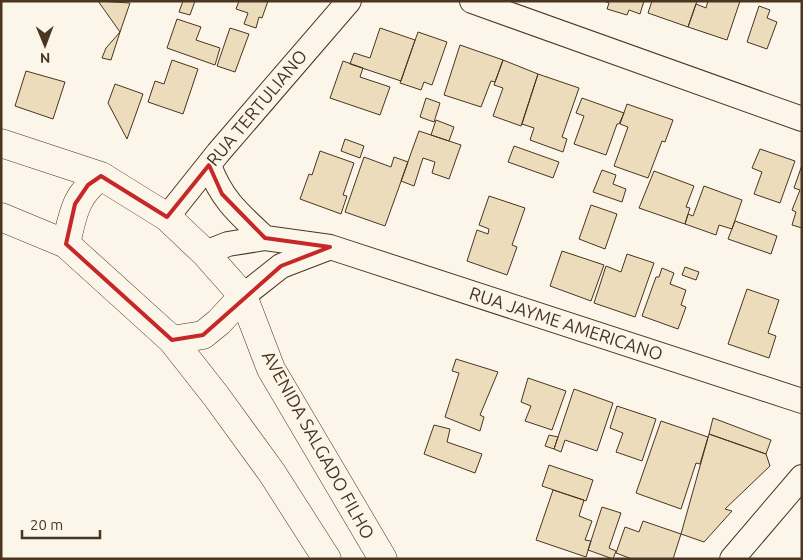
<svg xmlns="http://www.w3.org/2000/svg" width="803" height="560" viewBox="0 0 803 560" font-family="Ubuntu,sans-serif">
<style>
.building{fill:#ecdcbc;stroke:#4a3520}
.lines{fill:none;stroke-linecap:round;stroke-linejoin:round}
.street-casing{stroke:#4a3520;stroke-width:26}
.secondary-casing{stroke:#4a3520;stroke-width:29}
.street{stroke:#fbf6e9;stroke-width:24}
.secondary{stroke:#fbf6e9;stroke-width:28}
.marked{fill:none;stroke:#c62828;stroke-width:4;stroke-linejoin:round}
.labels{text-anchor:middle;stroke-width:4;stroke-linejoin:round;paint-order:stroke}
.street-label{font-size:18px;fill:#4a3520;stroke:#fbf6e9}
</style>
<rect width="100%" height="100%" fill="#fbf6e9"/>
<path class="building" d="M98 1 130 3 120 32Z
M183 1H195L190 15 179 12Z
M239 1H268L262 18 259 17 256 28 244 24 248 13 236 9Z
M604 1H644L640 14 629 10 627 15 607 9 609 3Z
M652 1H697L688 27 648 13Z
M708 1H740L727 40 688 27 696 4 706 8Z
M759 6 770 10 767 18 777 22 767 49 747 42Z
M177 19 201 27 196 40 220 48 215 65 167 48Z
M230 28 249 34 235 72 217 66Z
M380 28 415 40 401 81 350 64 354 53 370 58Z
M120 32 111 60 102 58 106 48Z
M418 32 447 42 432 85 424 82 421 90 400 83Z
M460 45 503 60 495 82 491 81 481 107 444 95Z
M172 60 198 69 183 114 148 102 155 81 164 84Z
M503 60 538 74 521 126 493 116 503 88 494 85Z
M343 61 363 68 360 77 390 87 380 115 330 98Z
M26 71 65 82 53 119 15 106Z
M538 74 579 88 562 137 567 139 563 152 530 140 534 128 522 124Z
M115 84 143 94 127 139 108 103Z
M426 98 440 103 434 122 420 117Z
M582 98 624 113 619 124H617L606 155 574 144 584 116 576 113Z
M627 104 673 120 665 142 662 141 648 178 614 166 628 127 620 124Z
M436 120 454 127 449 141 431 135Z
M419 131 461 145 449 179 432 173 435 162 423 158 414 186 401 181Z
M345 139 364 146 360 158 341 151Z
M514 146 559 162 553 178 508 162Z
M760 149 795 161 780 203 754 194 762 172 752 168Z
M320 151 354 163 343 195 347 196 341 214 300 199 309 174 312 175Z
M364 157 391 167 394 157 408 162 385 226 345 212Z
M802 165V228L792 225 796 212 792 210 800 190 794 188Z
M602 170 616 175 613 184 626 189 622 202 593 192Z
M654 171 694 186 686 207 690 208 685 224 639 208Z
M704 186 742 200 732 229 719 225 716 235 685 224 688 214 693 216Z
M489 196 525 208 512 245 517 247 507 275 467 261 477 230 488 234 489 229 479 225Z
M591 205 617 214 605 249 579 239Z
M735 221 777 236 771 254 728 239Z
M562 251 604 265 591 301 550 286Z
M627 254 654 263 635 317 594 303 606 266 621 272Z
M685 267 699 272 696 280 682 275Z
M662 268 674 273 670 284 686 290 681 305 686 307 678 329 642 316 656 277H659Z
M747 289 779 300 768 333 776 336 769 358 728 344Z
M456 359 498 372 480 415 484 417 480 431 445 417 459 373 452 371Z
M528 378 566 391 552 430 525 421 531 406 521 402Z
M574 389 613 403 597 451 565 440 561 452 554 449Z
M617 406 656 419 642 461 616 452 623 433 610 428Z
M713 418 771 440 766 454 709 434Z
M661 421 708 437 700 464 696 463 681 509 636 493Z
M434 425 450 429 447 442 482 454 475 473 424 454Z
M709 434 766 454 770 466 725 509 732 511 704 542 681 534Z
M549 435 558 437 554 449 545 446Z
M549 465 593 480 586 501 542 486Z
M553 490 584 500 579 516 592 521 585 540 591 541 586 557 536 540Z
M602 507 621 513 609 548 616 551 613 559 588 550Z
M643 521 681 534 673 559H632L616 553 625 527 639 532Z"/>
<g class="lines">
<defs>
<path id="street" d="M472 1 802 119
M209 165C221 199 239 214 265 238
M167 217 218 153 349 1
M205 253 228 244 265 238 330 247 802 401
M243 296 281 266 328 248
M732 559 802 477"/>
<path id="secondary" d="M1 143 101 176 167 217 205 253 243 296 271 369 383 559
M1 217 66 244 172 340 216 396 272 473 327 559
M66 244C73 214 75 195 101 176
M172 340 203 335 219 322 243 296"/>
</defs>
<use href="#street" class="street-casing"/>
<use href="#secondary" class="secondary-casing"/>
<use href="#street" class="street"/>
<use href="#secondary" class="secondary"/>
</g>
<path class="marked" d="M209 165 222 194 265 238 330 247 281 266 203 335 172 340 66 244 75 204 88 185 101 176 167 217Z"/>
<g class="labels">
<g class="street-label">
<text transform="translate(257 108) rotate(-50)" y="6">RUA TERTULIANO</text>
<text transform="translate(566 324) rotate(18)" y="6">RUA JAYME AMERICANO</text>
<text transform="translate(318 445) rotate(61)" y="6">AVENIDA SALGADO FILHO</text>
</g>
</g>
<rect width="803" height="560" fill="none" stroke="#4a3520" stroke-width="5"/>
<g transform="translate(45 45) rotate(179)" stroke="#fbf6e9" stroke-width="4" paint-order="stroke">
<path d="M0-4L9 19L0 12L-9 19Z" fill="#4a3520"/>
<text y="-8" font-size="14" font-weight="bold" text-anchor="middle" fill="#4a3520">N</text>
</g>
<path d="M22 530v8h78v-8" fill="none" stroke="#4a3520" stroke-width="2.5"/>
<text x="30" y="530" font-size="15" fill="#4a3520" stroke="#fbf6e9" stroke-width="4" paint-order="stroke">20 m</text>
</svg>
